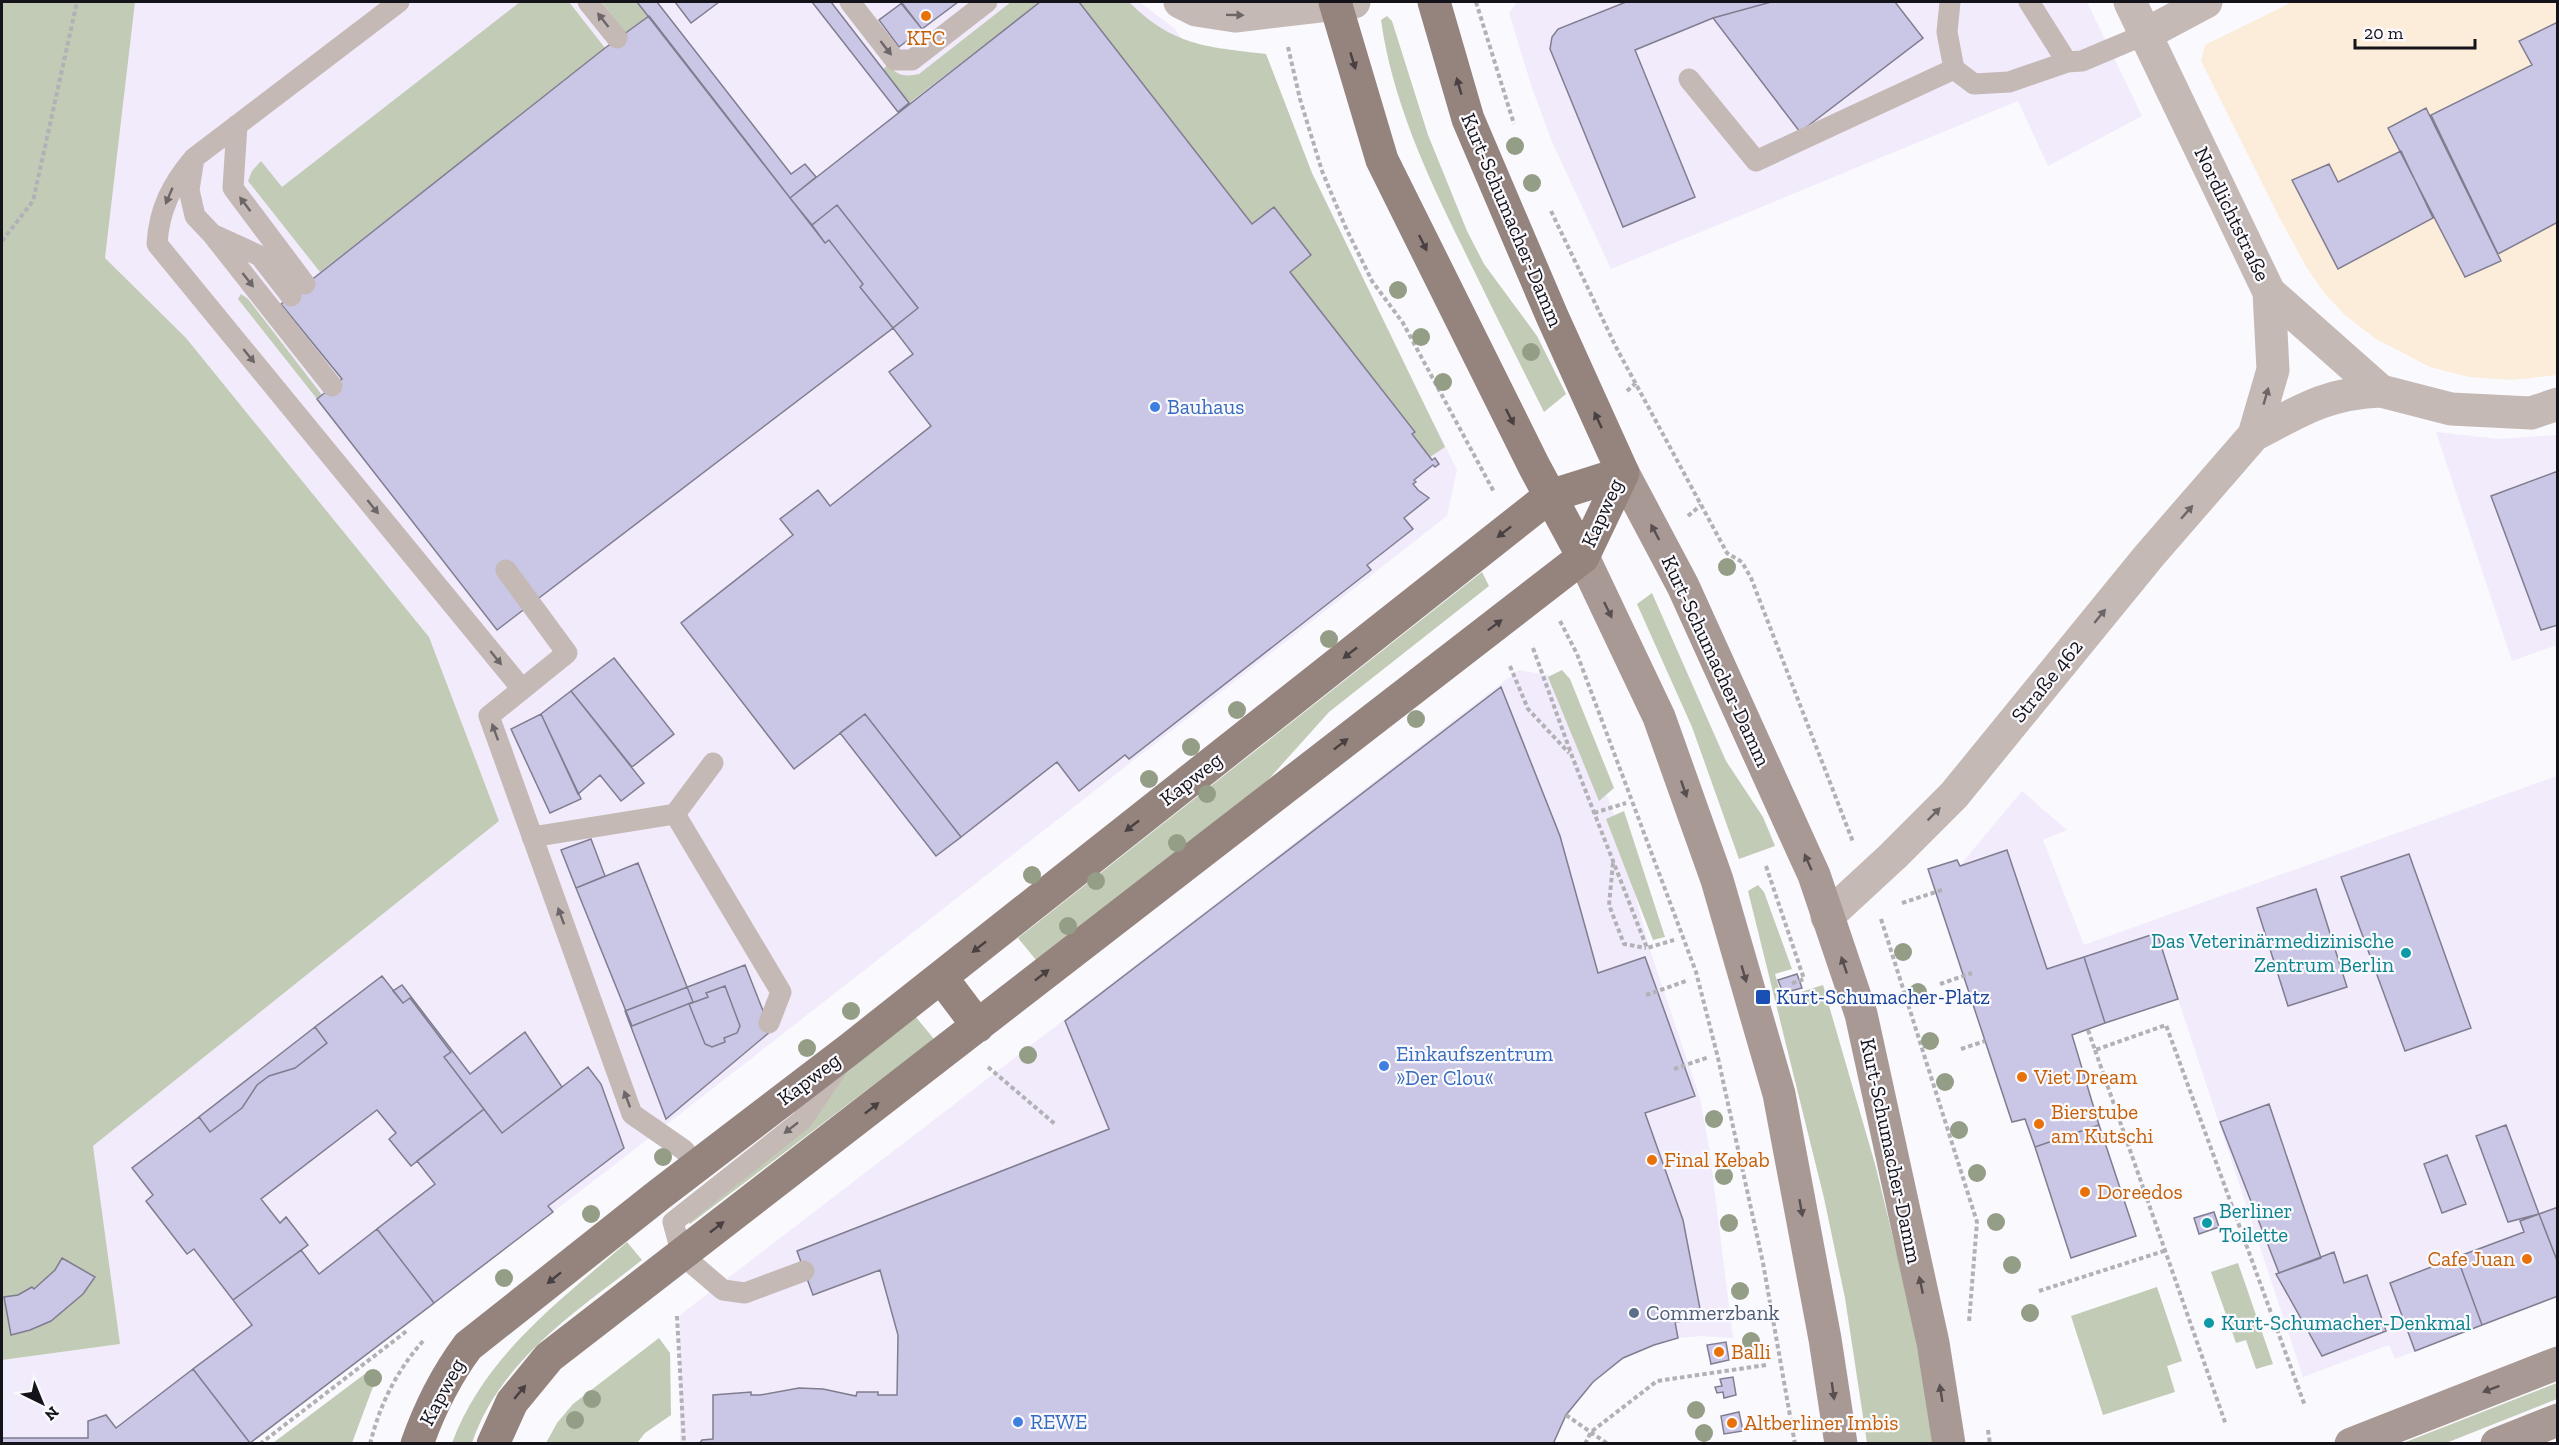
<svg xmlns="http://www.w3.org/2000/svg" width="2559" height="1445" viewBox="0 0 2559 1445" font-family="'Zilla Slab',serif">
<style>
.built{fill:#f1ebfc}
.industrial{fill:#fcedda}
.green{fill:#c1cbb5}
.building{fill:#cac6e5;stroke:#807d90;stroke-width:1.5}
.lines{fill:none;stroke-linecap:round;stroke-linejoin:round}
.path{stroke:#b2b1b6;stroke-width:4;stroke-dasharray:4.5 3;stroke-linecap:butt}
.service{stroke:#c4b9b5;stroke-width:21}
.minor{stroke:#c4b9b5;stroke-width:33}
.secondary{stroke:#a99994;stroke-width:33}
.primary{stroke:#95837d;stroke-width:33}
.tree{fill:#949d86}
.oneway{fill:#6c6668}
.oneway2{fill:#484042}
.oneway3{fill:#584f51}
.food-dot{fill:#e8710a;stroke:#faf9fd;stroke-width:2}
.shop-dot{fill:#3f7fe0;stroke:#faf9fd;stroke-width:2}
.culture-dot{fill:#0f9aa8;stroke:#faf9fd;stroke-width:2}
.transit-dot{fill:#1a4fb4;stroke:#faf9fd;stroke-width:2}
.service-dot{fill:#5c6f8a;stroke:#faf9fd;stroke-width:2}
.labels{text-anchor:middle;stroke-width:4.5;stroke-linejoin:round;paint-order:stroke}
.food-label{font-size:21px;fill:#c56008;stroke:#faf9fd;text-anchor:start}
.street-label{font-size:21px;fill:#15131a;stroke:#faf9fd}
.shop-label{font-size:21px;fill:#366cbe;stroke:#faf9fd;text-anchor:start}
.culture-label{font-size:21px;fill:#0d838f;stroke:#faf9fd;text-anchor:start}
.transit-label{font-size:21px;fill:#164399;stroke:#faf9fd;text-anchor:start}
.service-label{font-size:21px;fill:#4e5e75;stroke:#faf9fd;text-anchor:start}
</style>
<rect width="100%" height="100%" fill="#faf9fd"/>
<path class="built" d="M135 2H1139L1174 28 1181 38 1436 427 1457 470 1447 516 626 1156 251 1443H2V1360L120 1344 93 1146 499 821 429 637 186 339 105 258Z
M1517 2H2087L2142 116 2048 166 2018 101 1611 269 1553 144 1532 88 1509 13Z
M2436 432 2498 439 2557 435V645L2512 661Z
M1519 670 1553 676 1611 805 1649 947 1700 1098 1710 1153 1733 1338 1702 1336 1678 1338 1654 1345 1623 1358 1593 1382 1566 1415 1553 1443 680 1444V1315Z
M2557 776V1296L2395 1359 2389 1345 2303 1377 2178 999 2072 1035 2136 1236 2071 1258 1947 881 2022 791 2067 830 2043 840 2084 945Z"/>
<path class="industrial" d="M2292 2H2557V375L2512 380 2469 377 2430 367 2376 339 2346 316 2325 294 2307 268 2279 217 2201 61 2205 45Z"/>
<path class="green" d="M2 2H135L105 258 186 338 429 637 499 821 93 1146 120 1344 2 1360Z
M520 2H569L605 48 320 272 248 181 252 171 261 161 282 187Z
M602 2H637L649 16 625 33Z
M1011 2H1040L909 103 883 69 888 65C898 76 905 77 919 74Z
M1079 2H1129C1173 46 1207 47 1266 54L1312 173 1445 447 1430 457 1412 434 1415 432 1290 272 1311 254 1274 207 1252 224Z
M1387 16 1392 21 1428 135 1467 231 1484 264 1537 336 1566 394 1544 412C1516 356 1488 300 1461 244 1426 173 1392 99 1381 20Z
M241 294 248 299 322 395 317 399 238 299Z
M1482 572 1489 586 1329 712 1267 781 1036 960 1018 938Z
M1652 593 1726 761 1763 817 1775 846 1739 859 1692 727 1637 604Z
M1562 670 1570 679 1614 788 1599 801 1548 677Z
M1624 811 1665 937 1653 940 1606 819Z
M1758 885 1764 892 1792 969 1775 974 1782 998 1823 985 1875 1164 1910 1307 1934 1443H1867L1845 1298 1824 1198 1748 891Z
M915 1016 934 1039 690 1224 684 1216 856 1063Z
M627 1242 642 1260C576 1312 500 1360 472 1443H452C485 1355 559 1302 627 1242Z
M2238 1263 2273 1364 2256 1369 2246 1340 2236 1343 2211 1272Z
M2157 1287 2182 1361 2167 1366 2175 1392 2103 1415 2071 1316Z
M659 1338 670 1353 671 1415 645 1433 637 1443H546L557 1423 573 1404Z
M370 1370 377 1376 352 1443H273Z
M2557 1383V1399L2446 1443H2403Z"/>
<path class="building" d="M637 2H657L791 174 805 164 816 177 790 198Z
M675 2H719L691 23Z
M812 2H831L909 103 898 112Z
M900 2H958L922 29Z
M1040 2H1079L1252 224 1274 207 1311 255 1290 272 1415 432 1412 434 1432 460 1435 458 1439 464 1435 467 1433 465 1414 480 1416 482 1413 484 1418 490 1429 498 1404 518 1413 529 1367 565 1371 570 1129 759 1125 755 1079 791 1057 762 961 837 865 714 794 769 681 623 793 535 780 519 818 490 830 506 931 426 889 372 913 354 893 328 918 308 837 205 812 225 790 198Z
M1626 2H1771L1713 18 1635 50 1695 197 1623 227 1550 49 1552 37 1558 29Z
M1771 2H1895L1923 38 1800 132 1713 18Z
M902 3 922 29 899 47 879 20Z
M649 16 825 243 829 240 863 284 860 287 893 328 497 630 317 399 342 379 281 304 605 48Z
M2558 22V222L2498 254 2431 115 2532 65 2519 41Z
M2426 108 2501 261 2465 277 2388 128Z
M2401 151 2433 218 2338 269 2292 180 2329 164 2338 182Z
M837 205 918 308 893 328 860 287 863 284 829 240 825 243 812 225Z
M2558 471V625L2541 630 2491 496Z
M614 658 674 734 632 767 571 691Z
M1501 687 1560 836 1598 973 1645 957 1695 1096 1645 1113 1683 1220 1702 1319 1675 1322 1678 1338 1654 1345 1623 1358 1593 1382 1566 1415 1553 1444H699L702 1440 713 1439V1395L751 1392V1395H760L799 1388 823 1389 856 1396 857 1392H878V1395H897L898 1335 880 1270 813 1295 797 1251 1109 1129 1065 1021Z
M571 691 644 783 621 801 600 775 578 794 541 714Z
M541 714 581 799 550 813 511 729Z
M865 714 961 837 936 856 840 733Z
M591 839 605 876 576 888 561 850Z
M2007 850 2047 969 2084 957 2105 1023 2072 1035 2099 1125 2035 1147 2025 1119 2012 1122 1928 869 1957 860 1960 866Z
M2409 854 2471 1028 2405 1051 2341 877Z
M638 863 693 1002 632 1026 576 888Z
M2316 889 2347 987 2288 1006 2257 908Z
M2157 933 2178 999 2105 1023 2084 957Z
M745 965 771 1031 666 1119 625 1011Z
M1797 974 1802 988 1783 993 1778 980Z
M382 976 403 1003 410 998 451 1052 444 1057 484 1109 411 1166 389 1139 396 1133 377 1110 261 1199 280 1223 286 1217 308 1245 233 1300 194 1249 187 1254 146 1201 153 1195 132 1168 199 1117 210 1132 242 1108 257 1085 269 1076 295 1068 327 1043 315 1027Z
M402 985 470 1074 525 1032 562 1087 502 1133 444 1057 451 1052 410 998 403 1003 393 991Z
M725 986 740 1026 737 1033 724 1038 725 1042 712 1047 705 1044 689 1004 708 997 706 993Z
M315 1027 327 1043 295 1068 269 1076 257 1085 242 1108 210 1132 199 1117Z
M588 1067 601 1084 624 1148 548 1206 553 1212 434 1303 377 1229 435 1184 417 1161 484 1109 502 1133Z
M2269 1104 2321 1258 2279 1273 2220 1122Z
M2099 1125 2136 1236 2071 1258 2035 1147Z
M2506 1125 2539 1214 2508 1222 2476 1136Z
M2447 1155 2466 1204 2442 1213 2424 1164Z
M2558 1207V1263L2539 1214Z
M2214 1212 2219 1227 2199 1234 2194 1218Z
M2539 1214 2558 1263V1296L2482 1325 2457 1257 2524 1232 2520 1221Z
M377 1229 434 1303 250 1443 193 1369 252 1325 233 1300 301 1250 319 1274Z
M2334 1252 2344 1283 2367 1275 2386 1331 2322 1356 2276 1274Z
M2457 1257 2482 1325 2415 1351 2390 1283Z
M62 1258 95 1277 83 1294 51 1321 30 1330 11 1335 4 1297 18 1295 32 1287 34 1289 55 1270Z
M1726 1342 1729 1360 1711 1364 1707 1345Z
M193 1369 250 1443 2 1444V1438H88V1421L106 1415 116 1428Z
M1733 1377 1736 1395 1724 1398 1723 1392 1717 1393 1715 1387 1722 1386 1720 1379Z
M1739 1412 1743 1431 1724 1434 1721 1416Z"/>
<g class="lines">
<path class="path" d="M1476 2 1514 124
M1288 47 1300 99 1322 171 1345 226 1372 281 1403 323 1494 492
M1551 211 1617 349 1727 553 1742 562 1751 578 1853 842
M2 241 33 201 77 2
M1627 391 1636 383
M1688 516 1701 505
M1560 621 1577 654 1696 972 1718 1058 1763 1263 1795 1444
M1533 648 1572 756 1647 948 1674 940
M1510 666 1528 709 1569 753
M1594 813 1626 803
M1613 863 1609 905 1624 944 1646 948
M1766 866 1804 979 1790 984
M1902 903 1942 890
M1881 919 1977 1222 1969 1322
M1940 984 1972 973
M1646 995 1686 981
M2088 1030 2095 1050 2166 1025 2305 1406
M1961 1049 1985 1041
M2095 1050 2226 1425
M988 1067 1055 1124
M1674 1069 1709 1057
M2039 1291 2164 1251
M677 1316 684 1444
M1566 1415 1608 1444
M1988 1430 1990 1444
M260 1444 408 1330
M370 1444C380 1404 396 1372 423 1341
M1585 1444 1591 1432 1657 1381 1766 1365"/>
<path class="service" d="M399 2 194 158C172 184 159 209 157 244L522 689
M588 2 617 38
M850 2 895 60H912L987 2
M2029 2 2067 62 2082 61 2146 34
M1954 69 1974 84 2009 82 2067 62
M1689 79 1756 161 1954 69 1947 32 1950 2
M237 125 233 188 305 284
M194 158 189 190 195 216 212 234 260 256 291 296
M212 234 332 386
M506 570 567 653 489 716 632 1114 684 1150 697 1166
M675 814 781 992 769 1023
M532 837 675 814 713 763
M804 1271 745 1293 723 1290 682 1255 673 1222 802 1120 836 1070"/>
<path class="minor" d="M1180 2 1196 10 1235 16 1354 2
M2130 2 2269 292 2381 391 2451 409 2531 413 2558 404
M2146 34 2206 2
M2254 435C2300 411 2327 393 2381 391
M1827 917 1893 856 1954 795 2149 556 2254 435 2273 370 2269 292"/>
<path class="secondary" d="M1623 473 1683 586 1803 851 1814 875 1861 1014 1933 1343 1949 1444
M1583 557 1659 717 1717 880 1779 1094 1825 1339 1841 1444
M2351 1444 2558 1363
M2497 1444 2558 1420"/>
<path class="primary" d="M1335 2 1382 160 1534 466 1583 557
M1434 2 1468 119 1552 316 1623 473
M941 977 978 1026
M417 1444C430 1407 445 1377 468 1346L660 1194 851 1048 1550 496 1623 473
M493 1444 512 1402 549 1357 1583 557 1623 473"/>
</g>
<g class="tree">
<circle cx="1515" cy="146" r="9"/>
<circle cx="1532" cy="183" r="9"/>
<circle cx="1398" cy="290" r="9"/>
<circle cx="1421" cy="337" r="9"/>
<circle cx="1531" cy="352" r="9"/>
<circle cx="1443" cy="382" r="9"/>
<circle cx="1727" cy="567" r="9"/>
<circle cx="1329" cy="639" r="9"/>
<circle cx="1237" cy="710" r="9"/>
<circle cx="1416" cy="719" r="9"/>
<circle cx="1191" cy="747" r="9"/>
<circle cx="1149" cy="779" r="9"/>
<circle cx="1207" cy="794" r="9"/>
<circle cx="1177" cy="843" r="9"/>
<circle cx="1032" cy="875" r="9"/>
<circle cx="1096" cy="881" r="9"/>
<circle cx="1068" cy="926" r="9"/>
<circle cx="1903" cy="952" r="9"/>
<circle cx="1918" cy="992" r="9"/>
<circle cx="851" cy="1011" r="9"/>
<circle cx="1930" cy="1041" r="9"/>
<circle cx="807" cy="1048" r="9"/>
<circle cx="1028" cy="1055" r="9"/>
<circle cx="1945" cy="1082" r="9"/>
<circle cx="1714" cy="1119" r="9"/>
<circle cx="1959" cy="1130" r="9"/>
<circle cx="663" cy="1157" r="9"/>
<circle cx="1977" cy="1173" r="9"/>
<circle cx="1724" cy="1176" r="9"/>
<circle cx="591" cy="1214" r="9"/>
<circle cx="1996" cy="1222" r="9"/>
<circle cx="1729" cy="1223" r="9"/>
<circle cx="2012" cy="1265" r="9"/>
<circle cx="504" cy="1278" r="9"/>
<circle cx="1740" cy="1291" r="9"/>
<circle cx="2030" cy="1313" r="9"/>
<circle cx="1751" cy="1341" r="9"/>
<circle cx="373" cy="1378" r="9"/>
<circle cx="592" cy="1399" r="9"/>
<circle cx="1696" cy="1410" r="9"/>
<circle cx="575" cy="1420" r="9"/>
<circle cx="1704" cy="1433" r="9"/>
</g>
<defs><path id="oneway-solid" d="M-6-.8H1V-3.2L6.5 0L1 3.2V.8H-6Z" transform="scale(1.5)"/></defs>
<g class="oneway">
<use href="#oneway-solid" transform="translate(1235 15) rotate(1)"/>
<use href="#oneway-solid" transform="translate(603 20) rotate(-128)"/>
<use href="#oneway-solid" transform="translate(886 48) rotate(52)"/>
<use href="#oneway-solid" transform="translate(169 196) rotate(113)"/>
<use href="#oneway-solid" transform="translate(245 204) rotate(-127)"/>
<use href="#oneway-solid" transform="translate(248 280) rotate(52)"/>
<use href="#oneway-solid" transform="translate(249 356) rotate(51)"/>
<use href="#oneway-solid" transform="translate(2266 396) rotate(-74)"/>
<use href="#oneway-solid" transform="translate(373 507) rotate(51)"/>
<use href="#oneway-solid" transform="translate(2187 512) rotate(-49)"/>
<use href="#oneway-solid" transform="translate(2100 616) rotate(-51)"/>
<use href="#oneway-solid" transform="translate(496 658) rotate(51)"/>
<use href="#oneway-solid" transform="translate(495 732) rotate(-110)"/>
<use href="#oneway-solid" transform="translate(1934 814) rotate(-45)"/>
<use href="#oneway-solid" transform="translate(561 916) rotate(-110)"/>
<use href="#oneway-solid" transform="translate(627 1099) rotate(-110)"/>
<use href="#oneway-solid" transform="translate(791 1128) rotate(142)"/>
</g>
<g class="oneway2">
<use href="#oneway-solid" transform="translate(1353 61) rotate(73)"/>
<use href="#oneway-solid" transform="translate(1459 86) rotate(-106)"/>
<use href="#oneway-solid" transform="translate(1423 243) rotate(64)"/>
<use href="#oneway-solid" transform="translate(1510 417) rotate(63)"/>
<use href="#oneway-solid" transform="translate(1598 420) rotate(-115)"/>
<use href="#oneway-solid" transform="translate(1504 532) rotate(142)"/>
<use href="#oneway-solid" transform="translate(1495 625) rotate(-37)"/>
<use href="#oneway-solid" transform="translate(1350 653) rotate(142)"/>
<use href="#oneway-solid" transform="translate(1341 744) rotate(-38)"/>
<use href="#oneway-solid" transform="translate(1132 826) rotate(142)"/>
<use href="#oneway-solid" transform="translate(979 947) rotate(142)"/>
<use href="#oneway-solid" transform="translate(1042 975) rotate(-38)"/>
<use href="#oneway-solid" transform="translate(872 1108) rotate(-38)"/>
<use href="#oneway-solid" transform="translate(717 1227) rotate(-38)"/>
<use href="#oneway-solid" transform="translate(554 1278) rotate(141)"/>
<use href="#oneway-solid" transform="translate(520 1392) rotate(-50)"/>
</g>
<g class="oneway3">
<use href="#oneway-solid" transform="translate(1655 532) rotate(-118)"/>
<use href="#oneway-solid" transform="translate(1608 610) rotate(64)"/>
<use href="#oneway-solid" transform="translate(1684 789) rotate(71)"/>
<use href="#oneway-solid" transform="translate(1808 862) rotate(-114)"/>
<use href="#oneway-solid" transform="translate(1844 965) rotate(-109)"/>
<use href="#oneway-solid" transform="translate(1744 974) rotate(74)"/>
<use href="#oneway-solid" transform="translate(1801 1208) rotate(80)"/>
<use href="#oneway-solid" transform="translate(1921 1285) rotate(-102)"/>
<use href="#oneway-solid" transform="translate(2491 1389) rotate(159)"/>
<use href="#oneway-solid" transform="translate(1833 1391) rotate(82)"/>
<use href="#oneway-solid" transform="translate(1941 1393) rotate(-99)"/>
</g>
<g class="food-dot">
<circle cx="926" cy="16" r="6"/>
<circle cx="2022" cy="1077" r="6"/>
<circle cx="2039" cy="1124" r="6"/>
<circle cx="1652" cy="1160" r="6"/>
<circle cx="2085" cy="1192" r="6"/>
<circle cx="2527" cy="1259" r="6"/>
<circle cx="1719" cy="1352" r="6"/>
<circle cx="1732" cy="1423" r="6"/>
</g>
<g class="shop-dot">
<circle cx="1155" cy="407" r="6"/>
<circle cx="1384" cy="1066" r="6"/>
<circle cx="1018" cy="1422" r="6"/>
</g>
<g class="culture-dot">
<circle cx="2406" cy="953" r="6"/>
<circle cx="2207" cy="1223" r="6"/>
<circle cx="2209" cy="1323" r="6"/>
</g>
<rect class="transit-dot" x="1755" y="989" width="16" height="16" rx="3"/>
<circle class="service-dot" cx="1634" cy="1313" r="6"/>
<g class="labels">
<g class="food-label">
<text x="926" y="45" text-anchor="middle">KFC</text>
<text x="2034" y="1084">Viet Dream</text>
<text x="2051" y="1119">Bierstube<tspan x="2051" dy="24">am Kutschi</tspan></text>
<text x="1664" y="1167">Final Kebab</text>
<text x="2097" y="1199">Doreedos</text>
<text x="2515" y="1266" text-anchor="end">Cafe Juan</text>
<text x="1731" y="1359">Balli</text>
<text x="1744" y="1430">Altberliner Imbis</text>
</g>
<g class="street-label">
<text transform="translate(2232 214) rotate(64)" y="7">Nordlichtstraße</text>
<text transform="translate(1512 220) rotate(67)" y="7">Kurt-Schumacher-Damm</text>
<text transform="translate(1602 513) rotate(-66)" y="7">Kapweg</text>
<text transform="translate(1716 661) rotate(65)" y="7">Kurt-Schumacher-Damm</text>
<text transform="translate(2047 681) rotate(-51)" y="7">Straße 462</text>
<text transform="translate(1191 779) rotate(-38)" y="7">Kapweg</text>
<text transform="translate(809 1079) rotate(-37)" y="7">Kapweg</text>
<text transform="translate(1891 1151) rotate(78)" y="7">Kurt-Schumacher-Damm</text>
<text transform="translate(442 1392) rotate(-62)" y="7">Kapweg</text>
</g>
<g class="shop-label">
<text x="1167" y="414">Bauhaus</text>
<text x="1396" y="1061">Einkaufszentrum<tspan x="1396" dy="24">»Der Clou«</tspan></text>
<text x="1030" y="1429">REWE</text>
</g>
<g class="culture-label">
<text x="2394" y="948" text-anchor="end">Das Veterinärmedizinische<tspan x="2394" dy="24">Zentrum Berlin</tspan></text>
<text x="2219" y="1218">Berliner<tspan x="2219" dy="24">Toilette</tspan></text>
<text x="2221" y="1330">Kurt-Schumacher-Denkmal</text>
</g>
<g class="transit-label">
<text x="1776" y="1004">Kurt-Schumacher-Platz</text>
</g>
<g class="service-label">
<text x="1646" y="1320">Commerzbank</text>
</g>
</g>
<rect width="2559" height="1445" fill="none" stroke="#15131a" stroke-width="6"/>
<g transform="translate(42 1403) rotate(137)" stroke="#faf9fd" stroke-width="4.5" paint-order="stroke">
<path d="M0-4.5L10 22L0 15L-10 22Z" fill="#15131a"/>
<text y="-9" font-size="16" font-weight="bold" text-anchor="middle" fill="#15131a">N</text>
</g>
<path d="M2355 39v9h120v-9" fill="none" stroke="#15131a" stroke-width="3"/>
<text x="2364" y="39" font-size="18" fill="#15131a" stroke="#faf9fd" stroke-width="4.5" paint-order="stroke">20 m</text>
</svg>
